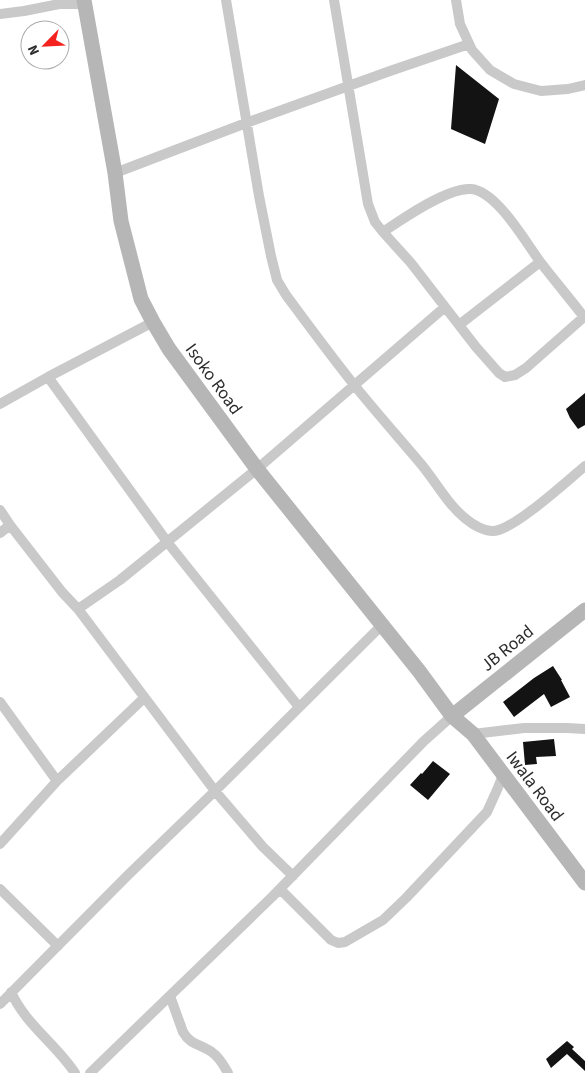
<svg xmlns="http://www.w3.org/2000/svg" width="585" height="1073" viewBox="0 0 585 1073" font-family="'Source Sans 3',sans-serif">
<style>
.building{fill:#131313}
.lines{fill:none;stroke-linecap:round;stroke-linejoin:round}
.street{stroke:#c9c9c9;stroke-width:10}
.secondary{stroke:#b6b6b6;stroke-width:15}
.labels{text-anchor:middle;stroke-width:5;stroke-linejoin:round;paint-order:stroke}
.street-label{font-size:18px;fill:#2c2c2c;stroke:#fff}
</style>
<rect width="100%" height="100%" fill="#fff"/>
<path class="building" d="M456 65 499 99 485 144 451 129Z
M585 393V425L578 429 570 418 566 409Z
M553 666 562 680H561L570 697 551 707 544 694 514 717 503 702 534 678Z
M554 739 556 756 536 757 537 764 525 765 523 742Z
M433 761 450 774 428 800 410 785 421 773 422 774Z
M567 1041 574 1047 572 1049 585 1061V1071L567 1054 551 1068 546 1059Z"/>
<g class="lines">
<path class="street" d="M226 0 259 196 271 256 277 280 286 295C309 326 331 356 355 386 376 412 399 438 421 464 436 482 448 505 466 519 473 525 484 531 493 531 513 531 568 480 585 466
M334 0 368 204 375 222 383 232 411 263 476 347 499 373 505 377 515 375 526 368 585 316
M456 0 460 24 472 50 490 70 514 84 541 91 568 89 585 85
M0 14 24 11 59 4H85
M115 173 246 123 390 71 469 44
M383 232C402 219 448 187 471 189 497 191 526 243 541 263 555 281 570 299 584 317
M459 325 540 262
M48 377 168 543 299 707
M0 404 48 377 153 322
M0 510 10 525 62 592 78 609 215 791 263 847 293 876
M0 533 10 525
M78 609 120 580 257 469 445 307
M0 702 57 781
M473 734 524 728H567L585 729
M0 844 57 781 144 698
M0 889 58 946
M280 889 331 940 338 943 345 942 383 920 406 898 487 812 497 790 503 775
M11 992C26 1025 56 1044 75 1073
M170 996 183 1032C191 1046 202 1044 213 1053 220 1058 224 1066 228 1073
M0 1004 128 875 215 791 382 625
M90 1073 272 897 424 741 452 716"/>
<path class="secondary" d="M84 0 115 173 121 221 141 299 153 322 169 349 257 469 419 671 452 716 473 734 585 883
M452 716 585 610"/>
</g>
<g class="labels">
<g class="street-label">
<text transform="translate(214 379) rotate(54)" y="6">Isoko Road</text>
<text transform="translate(507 648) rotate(-39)" y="6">JB Road</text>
<text transform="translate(535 786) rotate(53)" y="6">Iwala Road</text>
</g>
</g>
<g transform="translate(45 45) rotate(246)"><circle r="24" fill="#ffffff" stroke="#ababab"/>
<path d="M0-4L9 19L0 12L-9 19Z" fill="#f3221f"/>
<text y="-8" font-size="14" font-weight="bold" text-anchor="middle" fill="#2c2c2c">N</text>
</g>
</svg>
